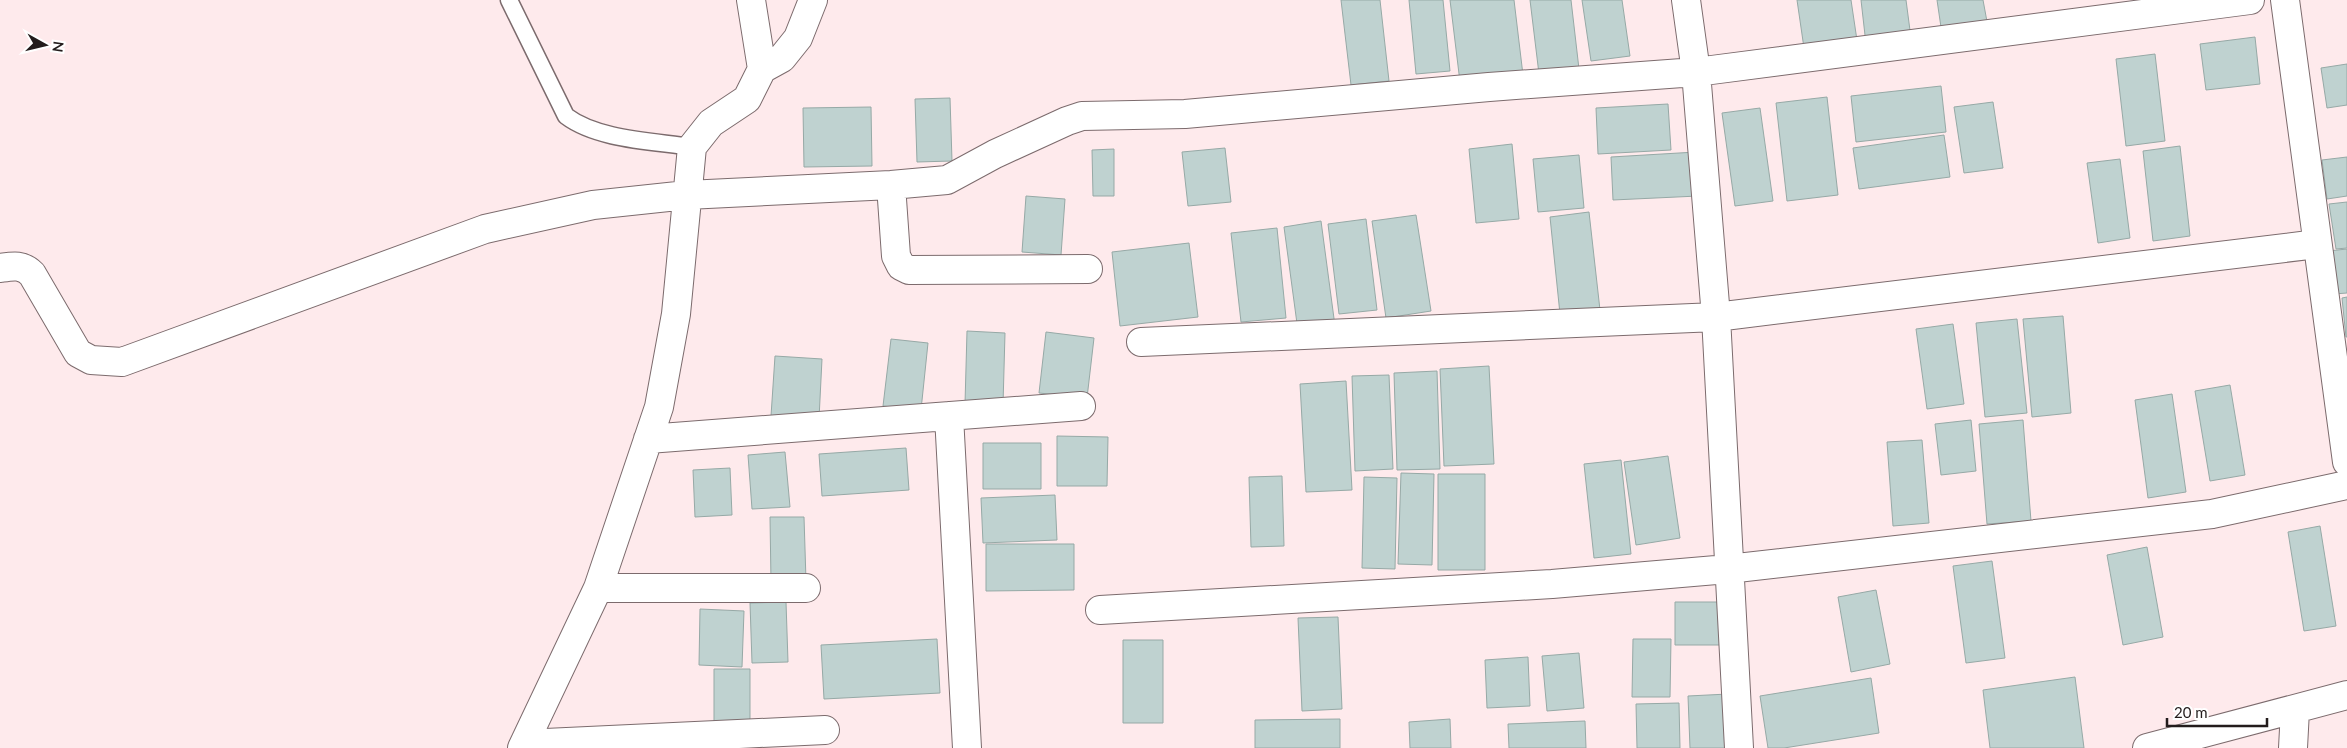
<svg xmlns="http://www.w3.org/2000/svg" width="2347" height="748" viewBox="0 0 2347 748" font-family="Lato,sans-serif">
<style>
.building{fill:#bfd2d0;stroke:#96a9a6}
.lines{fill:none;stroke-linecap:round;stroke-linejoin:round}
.service-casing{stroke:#7c6b6d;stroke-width:19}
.minor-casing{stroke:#7c6b6d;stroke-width:30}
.service{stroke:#fff;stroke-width:16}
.minor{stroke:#fff;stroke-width:28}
</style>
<rect width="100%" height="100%" fill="#feeaec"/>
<path class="building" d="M1341 0H1380L1389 81 1351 85Z
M1409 0H1443L1450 71 1416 74Z
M1450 0H1514L1523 75 1460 82Z
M1530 0H1571L1579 69 1539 74Z
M1582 0H1622L1630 56 1591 61Z
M1797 0H1851L1858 47 1805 55Z
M1861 0H1906L1911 38 1866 44Z
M1937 0H1983L1988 27 1942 34Z
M2255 37 2260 84 2206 90 2200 44Z
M2155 54 2165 141 2126 146 2116 59Z
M2347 64V105L2327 108 2321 68Z
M1941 86 1946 132 1856 142 1851 96Z
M1827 97 1838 195 1787 201 1776 103Z
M950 98 952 161 917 162 915 99Z
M1993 102 2003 168 1964 173 1954 107Z
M1668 104 1671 150 1598 154 1596 108Z
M871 107 872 166 804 167 803 108Z
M1760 108 1773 201 1735 206 1722 113Z
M1944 135 1950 177 1859 189 1853 148Z
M1512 144 1519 219 1476 223 1469 149Z
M2180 146 2190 236 2153 241 2143 151Z
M1225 148 1231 202 1188 206 1182 152Z
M1114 149V196H1093L1092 150Z
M1696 152 1698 196 1613 200 1611 157Z
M1579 155 1584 208 1538 212 1533 159Z
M2347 157V196L2327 199 2322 160Z
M2120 159 2130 238 2098 243 2087 163Z
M1026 196 1065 199 1061 255 1022 252Z
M2347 202V248L2336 249 2329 204Z
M1589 212 1600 310 1560 314 1550 217Z
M1416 215 1431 311 1386 318 1372 221Z
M1366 219 1377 310 1339 314 1328 224Z
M1321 221 1335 326 1298 331 1284 227Z
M1277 228 1286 318 1241 322 1231 233Z
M1189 243 1198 317 1120 326 1112 252Z
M2347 249V293L2334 294 2328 251Z
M2347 297V337H2346L2342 298Z
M2063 316 2071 413 2032 417 2023 319Z
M2017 319 2027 413 1985 417 1976 323Z
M1953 324 1964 404 1927 409 1916 329Z
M967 331 1005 333 1003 405 965 404Z
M1046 332 1094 338 1087 398 1039 393Z
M891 339 928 343 921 410 883 406Z
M775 356 822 359 819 419 771 416Z
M1489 366 1494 464 1444 466 1440 369Z
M1437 371 1440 469 1397 470 1394 373Z
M1389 375 1393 469 1355 471 1352 376Z
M1346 381 1352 490 1306 492 1300 384Z
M2230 385 2245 475 2210 481 2195 391Z
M2172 394 2186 492 2148 498 2135 400Z
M1971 420 1976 471 1941 475 1935 424Z
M2023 420 2031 521 1987 524 1979 424Z
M1057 436 1108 437 1107 486H1057Z
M1922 440 1929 523 1893 526 1887 442Z
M983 443H1041V489H983Z
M906 448 909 490 822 496 819 454Z
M785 452 790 507 752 509 748 455Z
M1668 456 1680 538 1636 545 1624 462Z
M1621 460 1631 554 1594 558 1584 464Z
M730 468 732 515 695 517 693 470Z
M1401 473 1434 474 1432 565 1398 564Z
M1438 474H1485V570H1438Z
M1282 476 1284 546 1251 547 1249 477Z
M1364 477 1397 478 1395 569 1362 568Z
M1055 495 1057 540 983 543 981 498Z
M770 517H804L806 581 771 582Z
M2320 526 2336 626 2304 631 2288 532Z
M986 544H1074V590L986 591Z
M2147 547 2163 637 2123 645 2107 555Z
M1992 561 2005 658 1966 663 1953 566Z
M1876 590 1890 664 1851 672 1838 597Z
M786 602 788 662 752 663 750 603Z
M1675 602H1726L1725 645H1675Z
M700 609 744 611 742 667 699 665Z
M1338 617 1342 709 1302 711 1298 618Z
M937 639 940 693 824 699 821 645Z
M1633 639H1671L1670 697H1632Z
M1123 640H1163V723H1123Z
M1579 653 1584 708 1547 711 1542 656Z
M1528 657 1530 706 1487 708 1485 660Z
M714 669H750V722H714Z
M2075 677 2084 748H1990L1983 690Z
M1871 678 1879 733 1784 748H1768L1760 696Z
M1728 694 1730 748H1690L1688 696Z
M1679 703 1680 748H1637L1636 704Z
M1340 719V748H1255V720Z
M1450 719 1451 748H1410L1409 722Z
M1585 721 1586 748H1509L1508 724Z"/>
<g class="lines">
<defs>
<path id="service" d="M509 0 566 116C598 140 653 141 692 147"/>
<path id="minor" d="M2285 0 2347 462
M762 69 782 58 798 38 813 0
M891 185 896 256 901 266 909 270 1088 269
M0 268C13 266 22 264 32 274L78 353 91 360 122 362 485 229 593 205 687 195 891 185 947 180 995 154 1067 121 1082 116 1185 114 1489 87 1696 72 2250 0
M1141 342 1716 317 1696 72 1686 0
M949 416 967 748
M648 439 1081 406
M598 588H806
M1100 610 1552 584 1728 569 2212 514 2347 485
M524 744 825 730
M522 748 598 588 659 407 676 314 692 147 711 123 747 99 762 69 751 0
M1739 748 1716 317 2317 244
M2147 748 2347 695
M2293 748 2295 710"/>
</defs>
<use href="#service" class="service-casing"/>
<use href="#minor" class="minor-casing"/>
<use href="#service" class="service"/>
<use href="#minor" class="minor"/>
</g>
<g transform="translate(45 45) rotate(98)" stroke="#ffffff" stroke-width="4" paint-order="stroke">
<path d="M0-4L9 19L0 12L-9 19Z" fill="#231c1c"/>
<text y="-8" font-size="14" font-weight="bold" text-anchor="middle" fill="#231c1c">N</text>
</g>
<path d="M2167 718v8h100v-8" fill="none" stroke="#231c1c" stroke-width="2.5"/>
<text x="2174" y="718" font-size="15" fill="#231c1c" stroke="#ffffff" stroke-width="4" paint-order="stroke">20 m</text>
</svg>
